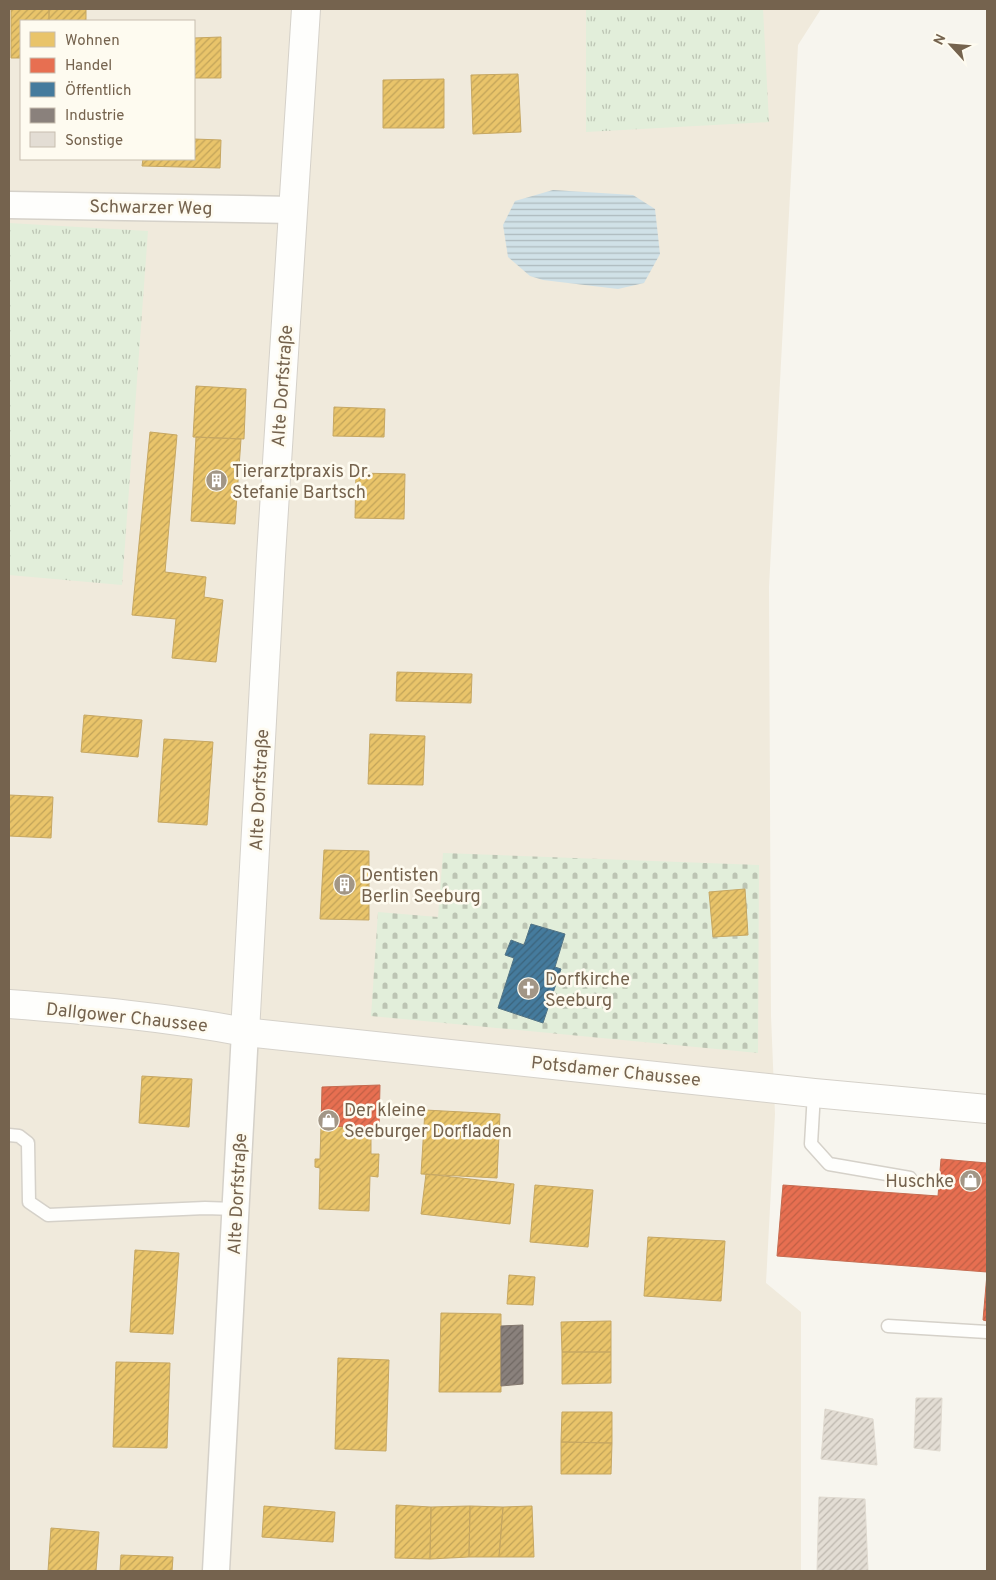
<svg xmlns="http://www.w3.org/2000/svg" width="996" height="1580" viewBox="0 0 996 1580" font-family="Overpass,sans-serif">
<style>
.residential{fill:#f0eadc;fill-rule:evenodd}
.grass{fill:url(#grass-tufts)}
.cemetery{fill:url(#cemetery-stones)}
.water{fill:url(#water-rules)}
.homes{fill:url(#homes-hatch);stroke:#c6a762}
.shops{fill:url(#shops-hatch);stroke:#c56b50}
.public{fill:url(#public-hatch);stroke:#537485}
.industry{fill:url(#industry-hatch);stroke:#84786e}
.building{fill:url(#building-hatch);stroke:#e0dad0}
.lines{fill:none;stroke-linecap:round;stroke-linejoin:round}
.service-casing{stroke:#d5d1c9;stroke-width:15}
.minor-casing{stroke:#d5d1c9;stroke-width:29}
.tertiary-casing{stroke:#d5d1c9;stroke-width:30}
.secondary-casing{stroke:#d5d1c9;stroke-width:30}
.service{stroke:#fefefc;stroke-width:12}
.minor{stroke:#fefefc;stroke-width:26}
.tertiary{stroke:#fefefc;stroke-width:28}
.secondary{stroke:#fefefc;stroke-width:28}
.labels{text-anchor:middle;stroke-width:5;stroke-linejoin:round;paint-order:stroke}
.street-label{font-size:18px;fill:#75634e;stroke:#fefbf0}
.poi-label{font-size:18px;fill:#75634e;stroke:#fefbf0;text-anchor:start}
</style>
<defs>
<pattern id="grass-tufts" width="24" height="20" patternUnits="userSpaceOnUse" patternTransform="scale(1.25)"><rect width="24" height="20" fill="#e2eeda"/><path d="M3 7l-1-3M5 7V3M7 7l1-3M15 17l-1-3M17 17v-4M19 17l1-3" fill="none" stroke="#bcc4b3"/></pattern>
<pattern id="cemetery-stones" width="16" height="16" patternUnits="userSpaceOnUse" patternTransform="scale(1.25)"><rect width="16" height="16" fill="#e2eeda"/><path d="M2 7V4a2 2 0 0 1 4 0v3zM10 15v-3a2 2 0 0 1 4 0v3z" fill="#bcc4b3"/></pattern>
<pattern id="water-rules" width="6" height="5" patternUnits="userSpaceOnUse" patternTransform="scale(1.25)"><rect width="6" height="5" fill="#d0e1e7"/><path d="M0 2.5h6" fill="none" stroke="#adbabd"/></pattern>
<pattern id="homes-hatch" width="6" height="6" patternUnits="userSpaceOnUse" patternTransform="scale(1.25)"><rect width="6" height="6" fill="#e9c46a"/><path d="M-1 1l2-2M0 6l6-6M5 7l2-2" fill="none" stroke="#c1a359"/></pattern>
<pattern id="shops-hatch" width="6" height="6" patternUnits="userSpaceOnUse" patternTransform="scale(1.25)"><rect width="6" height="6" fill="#e76f51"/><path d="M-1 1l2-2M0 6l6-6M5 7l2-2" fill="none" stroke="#c05f45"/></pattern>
<pattern id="public-hatch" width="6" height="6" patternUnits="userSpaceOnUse" patternTransform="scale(1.25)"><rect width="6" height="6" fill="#457b9d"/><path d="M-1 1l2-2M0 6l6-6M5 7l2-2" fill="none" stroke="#3c647c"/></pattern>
<pattern id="industry-hatch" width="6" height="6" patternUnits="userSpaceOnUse" patternTransform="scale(1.25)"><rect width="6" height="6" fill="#8a817c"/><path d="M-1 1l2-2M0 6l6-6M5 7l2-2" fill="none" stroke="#706863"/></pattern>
<pattern id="building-hatch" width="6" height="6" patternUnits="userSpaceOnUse" patternTransform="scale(1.25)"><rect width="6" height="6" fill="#e3ddd4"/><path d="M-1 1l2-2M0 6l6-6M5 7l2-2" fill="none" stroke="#bdb7ae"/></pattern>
</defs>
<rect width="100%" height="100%" fill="#f7f5ee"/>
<path class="residential" d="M9 9H821L798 45 769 587 771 1016 775 1114 766 1283 801 1312V1571H9ZM21 21H194V159H21Z"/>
<path class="grass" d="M586 9H763L769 122 586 132Z
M9 223 148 231 122 585 9 575Z"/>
<path class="cemetery" d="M443 853 759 865 758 1053 371 1016 378 912 438 917Z"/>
<path class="water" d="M553 190 633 195 655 209 660 254 644 283 618 289 543 280 530 276 508 257 503 225 515 201Z"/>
<path class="homes" d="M11 9H49V21H21V58H11Z
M49 9H86V21H49Z
M221 37V78H194V38Z
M518 74 521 132 473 134 471 75Z
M444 79V128H383V80Z
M194 139 221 140 220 168 142 166 143 159H194Z
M196 386 246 389 244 439 193 437Z
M334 407 385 409 384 437 333 436Z
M150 432 177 435 165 572 206 577 204 597 223 600 216 662 172 658 176 619 132 615Z
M196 437 241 439 235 524 191 521Z
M356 473 405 474 404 519 355 518Z
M397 672 472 674 471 703 396 701Z
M84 715 142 720 138 757 81 752Z
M370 734 425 736 423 785 368 784Z
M164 739 213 742 207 825 158 822Z
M9 795 53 797 51 838 9 836Z
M324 850 369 851V920L320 919Z
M745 889 748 935 713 937 709 892Z
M142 1076 192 1079 189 1127 139 1123Z
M425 1110 500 1114 497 1178 421 1174Z
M321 1126 371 1127V1154H379L378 1177 370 1176 369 1211 319 1209 320 1168 315 1167V1159H320Z
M426 1174 514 1184 510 1224 421 1214Z
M535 1185 593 1190 588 1247 530 1242Z
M648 1237 725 1241 721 1301 644 1296Z
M135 1250 179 1253 173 1334 130 1332Z
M509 1275 535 1277 533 1305 507 1304Z
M441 1313 501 1314V1392H439Z
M611 1321V1352H562L561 1322Z
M562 1352H611V1383L562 1384Z
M338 1358 389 1360 386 1451 335 1449Z
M116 1362 170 1363 167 1448 113 1447Z
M562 1412H612V1443L561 1442Z
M561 1442 612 1443 611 1474H561Z
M396 1505 431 1507 430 1559 395 1558Z
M264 1506 335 1512 333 1542 262 1537Z
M470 1506 469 1557 430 1559 431 1507Z
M470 1506 503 1507 499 1557H469Z
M532 1506 534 1557H499L503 1507Z
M51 1528 99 1532 96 1571H48Z
M121 1555 173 1557 172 1571H120Z"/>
<path class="shops" d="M380 1085 379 1127 321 1126 322 1087Z
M941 1159 987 1163V1272L777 1256 783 1185 938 1196Z
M987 1274V1321L983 1320Z"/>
<path class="public" d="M531 924 565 934 555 967 561 969 543 1023 498 1008 514 958 505 955 511 940 524 945Z"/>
<path class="industry" d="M523 1325V1384L501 1386V1326Z"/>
<path class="building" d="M916 1398H942L940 1451 914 1448Z
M825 1409 873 1419 877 1465 821 1459Z
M819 1497 865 1499 868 1571H817Z"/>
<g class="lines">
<defs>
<path id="service" d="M814 1093 811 1144 829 1164 910 1178
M9 1135 19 1136 28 1143 29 1202 48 1215 205 1208 236 1209
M888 1326 987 1332"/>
<path id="minor" d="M9 205 293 210
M216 1571 245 1032"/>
<path id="tertiary" d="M245 1032 271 556 306 9"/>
<path id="secondary" d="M9 1004C88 1010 167 1017 245 1032L814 1093 987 1109"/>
</defs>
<use href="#service" class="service-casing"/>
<use href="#minor" class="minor-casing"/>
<use href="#tertiary" class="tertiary-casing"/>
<use href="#secondary" class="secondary-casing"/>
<use href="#service" class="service"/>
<use href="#minor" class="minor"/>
<use href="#tertiary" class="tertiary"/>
<use href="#secondary" class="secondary"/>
</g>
<defs>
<symbol id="building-disc" viewBox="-11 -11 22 22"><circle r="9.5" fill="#a29686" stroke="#fefbf0"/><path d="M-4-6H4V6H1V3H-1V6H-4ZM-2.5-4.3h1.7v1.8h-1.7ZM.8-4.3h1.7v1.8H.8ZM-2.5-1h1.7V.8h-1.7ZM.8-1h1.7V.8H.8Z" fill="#fff"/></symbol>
<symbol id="church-disc" viewBox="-11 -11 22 22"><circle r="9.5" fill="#a29686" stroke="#fefbf0"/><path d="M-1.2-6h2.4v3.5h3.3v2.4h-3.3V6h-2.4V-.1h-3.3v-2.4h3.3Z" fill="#fff"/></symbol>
<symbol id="shop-disc" viewBox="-11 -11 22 22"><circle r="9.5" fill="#a29686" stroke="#fefbf0"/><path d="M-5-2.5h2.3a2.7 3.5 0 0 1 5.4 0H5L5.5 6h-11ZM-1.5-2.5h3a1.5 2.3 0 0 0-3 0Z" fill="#fff"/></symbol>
</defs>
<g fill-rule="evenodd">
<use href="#building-disc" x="204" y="468" width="25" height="25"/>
<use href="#building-disc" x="332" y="872" width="25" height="25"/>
<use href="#church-disc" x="516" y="976" width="25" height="25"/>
<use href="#shop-disc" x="316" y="1108" width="25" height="25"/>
<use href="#shop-disc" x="958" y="1168" width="25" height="25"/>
</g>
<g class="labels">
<g class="street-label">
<text transform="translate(151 207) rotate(1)" y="6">Schwarzer Weg</text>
<text transform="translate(282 386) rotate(-86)" y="6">Alte Dorfstraße</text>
<text transform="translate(259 790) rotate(-87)" y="6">Alte Dorfstraße</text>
<text transform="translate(127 1017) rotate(6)" y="6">Dallgower Chaussee</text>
<text transform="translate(616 1071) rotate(6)" y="6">Potsdamer Chaussee</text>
<text transform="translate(237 1194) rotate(-87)" y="6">Alte Dorfstraße</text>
</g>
<g class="poi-label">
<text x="232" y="477">Tierarztpraxis Dr.<tspan x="232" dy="21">Stefanie Bartsch</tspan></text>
<text x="361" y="881">Dentisten<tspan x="361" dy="21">Berlin Seeburg</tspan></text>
<text x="545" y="985">Dorfkirche<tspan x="545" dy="21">Seeburg</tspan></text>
<text x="344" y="1116">Der kleine<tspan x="344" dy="21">Seeburger Dorfladen</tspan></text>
<text x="954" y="1187" text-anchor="end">Huschke</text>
</g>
</g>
<rect width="996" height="1580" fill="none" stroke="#75634e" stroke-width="20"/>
<rect x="20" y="20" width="175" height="140" fill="#fefbf0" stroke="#c7beaf"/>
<rect x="30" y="32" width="25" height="15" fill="#e9c46a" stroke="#c7beaf"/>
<text x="65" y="45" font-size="15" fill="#75634e">Wohnen</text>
<rect x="30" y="58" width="25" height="15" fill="#e76f51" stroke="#c7beaf"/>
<text x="65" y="70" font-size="15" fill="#75634e">Handel</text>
<rect x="30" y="82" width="25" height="15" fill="#457b9d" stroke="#c7beaf"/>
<text x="65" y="95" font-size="15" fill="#75634e">Öffentlich</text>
<rect x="30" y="108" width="25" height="15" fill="#8a817c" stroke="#c7beaf"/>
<text x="65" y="120" font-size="15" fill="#75634e">Industrie</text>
<rect x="30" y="132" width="25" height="15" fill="#e3ddd4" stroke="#c7beaf"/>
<text x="65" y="145" font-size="15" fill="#75634e">Sonstige</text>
<g transform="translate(951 45) rotate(296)" stroke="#fefbf0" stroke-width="4" paint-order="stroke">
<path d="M0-4L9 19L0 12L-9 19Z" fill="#75634e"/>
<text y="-8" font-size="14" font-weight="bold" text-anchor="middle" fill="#75634e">N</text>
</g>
</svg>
